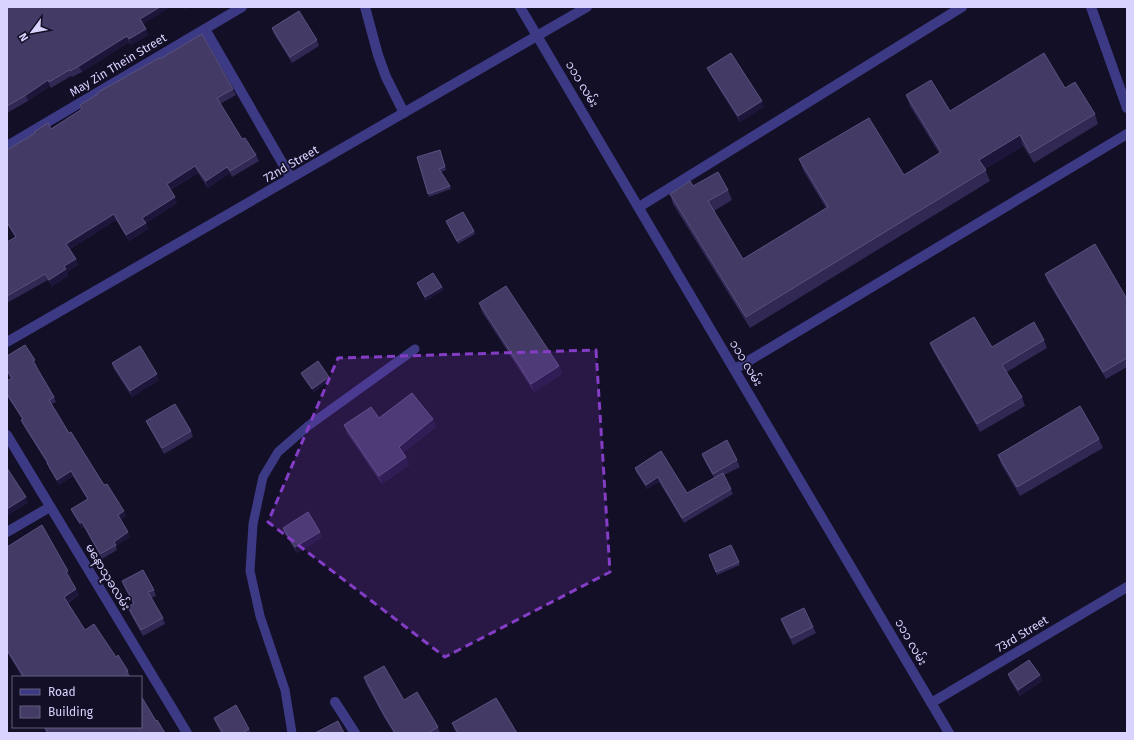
<svg xmlns="http://www.w3.org/2000/svg" width="1134" height="740" viewBox="0 0 1134 740" font-family="'Fira Sans','Noto Sans Myanmar',sans-serif">
<style>
.lines{fill:none;stroke-linecap:round;stroke-linejoin:round}
.lane{stroke:#3d3a85;stroke-width:9}
.street{stroke:#3d3a85;stroke-width:10}
.wall{fill:#312854}
.shaded-wall{fill:#1d163a}
.building{fill:#433a66;stroke:#5a527e}
.marked{fill:#843dc5;fill-opacity:0.2;stroke:#843dc5;stroke-width:3;stroke-dasharray:8 5;stroke-linejoin:round}
.labels{text-anchor:middle;stroke-width:3.5;stroke-linejoin:round;paint-order:stroke}
.street-label{font-size:12px;fill:#d9d4ff;stroke:#130f26}
</style>
<rect width="100%" height="100%" fill="#130f26"/>
<g class="lines">
<path class="lane" d="M292 733 285 690 260 616 250 571 253 524 263 477 278 452 308 426 415 349"/>
<path class="street" d="M365 7 378 55 386 77 404 113
M520 7 949 733
M1091 7 1127 108
M205 29 291 178
M7 146 242 7
M639 207 962 7
M7 342 587 7
M735 369 1127 134
M7 435 187 733
M7 532 50 507
M335 702 355 733
M931 703 1127 587"/>
</g>
<path class="wall" d="M7 7 143 24 146 29 148 35 131 45 129 42 82 72 72 77 71 76 51 88 50 86 28 101 7 113Z
M272 28 317 40 319 46 292 63 274 34Z
M160 59 233 89 236 95 220 104 242 139 256 155 259 161 232 177 230 173 208 188 198 173 170 190 177 203 146 223 148 229 129 241 116 220 70 249 76 259 78 265 67 272 68 276 52 286 48 280 7 303V242L15 237 7 224V150L51 129 81 110 80 105 98 95 97 93Z
M707 68 764 107 740 122 710 74Z
M1065 88 1095 114 1098 124 1034 163 1023 146 985 169 990 181 750 328 673 204 670 194 693 186 728 190 732 200 714 211 743 259 826 208 803 170 799 159 904 175 939 153 910 106 906 95 950 111Z
M440 150 446 170 441 172 450 186 451 189 429 197 417 157Z
M446 221 474 231 475 234 458 244 447 224Z
M1045 274 1127 299V367L1106 379 1048 282Z
M417 283 442 287 443 290 426 301 418 286Z
M479 303 559 366 562 374 534 392 482 312Z
M1044 340 1047 348 1007 372 1022 397 1025 406 980 432 933 351 930 343 992 347Z
M7 356 37 365 36 366 54 397 56 402 51 404 69 433 104 485 126 516 120 520 130 537 116 546 117 550 102 559 84 527 82 528 73 514 71 509 87 499 73 476 59 485 49 468 47 463 23 425 21 420 22 419 7 396V381L11 379 7 372Z
M112 363 159 380 132 397 114 369Z
M301 373 330 380 314 392 302 376Z
M433 419 436 427 403 453 406 457 409 465 382 484 347 433 344 425Z
M146 421 191 431 193 437 164 454 149 427Z
M1099 439 1103 448 1020 496 1001 464 998 455Z
M661 451 687 493 714 478 704 460 702 454 737 460 740 467 724 475 733 494 684 523 659 482 647 489 636 472 635 468Z
M283 528 320 532 322 538 297 553 285 534Z
M731 545 740 565 717 575 709 555Z
M7 547 71 577 70 578 79 595 68 603 85 630 116 657 128 671 130 677H22L7 652Z
M122 581 154 590 156 596 151 598 163 618 165 624 143 636 130 613 128 607 133 604 124 587Z
M781 619 813 627 816 633 793 645 783 625Z
M1008 674 1040 675 1042 681 1020 696 1010 680Z
M364 677 404 700 438 727 440 733H394L385 719 366 684Z
M214 718 249 729 251 733H221L216 724Z
M156 721 165 733H47L43 727H141Z
M452 723 517 733H456Z"/>
<path class="shaded-wall" d="M160 7H171L142 25 140 19Z
M184 7H189L185 10Z
M146 29 148 35 131 45 129 39Z
M127 36 129 42 82 72 79 66Z
M48 80 50 86 28 101 26 95Z
M762 101 764 107 740 122 738 116Z
M1020 135 1023 146 983 170 979 160Z
M195 166 198 173 169 190 167 184Z
M227 167 230 173 208 188 206 181Z
M175 197 177 203 146 223 148 229 129 241 126 235 142 218Z
M114 214 116 220 68 250 66 244Z
M76 259 78 265 67 272 68 276 52 286 49 280 64 266Z
M442 287 443 290 426 301 425 297Z
M35 360 37 365 35 366 33 361Z
M559 366 562 374 534 392 531 384Z
M157 374 159 380 132 397 130 391Z
M329 377 330 380 314 392 312 389Z
M433 419 436 427 401 455 399 447Z
M406 457 409 465 382 484 379 476Z
M71 471 73 476 59 485 57 480Z
M658 477 659 482 647 489 646 485Z
M26 497 28 503 7 516V509Z
M124 511 126 516 120 520 118 515Z
M82 522 84 527 82 528 80 523Z
M128 532 130 537 116 546 114 542Z
M320 532 322 538 297 553 295 547Z
M68 571 71 577 68 579 66 572Z
M76 589 79 595 66 603 64 597Z
M1040 675 1042 681 1020 696 1018 690Z"/>
<path class="building" d="M7 7H160L140 19 146 29 129 39 127 36 79 66 70 71 69 70 49 82 48 80 26 95 7 106Z
M299 11 317 40 290 57 272 28Z
M202 34 233 89 217 98 242 139 245 138 256 155 230 171 227 167 206 181 195 166 167 184 175 197 142 218 146 223 126 235 114 214 66 244 76 259 64 266 66 269 49 280 45 274 7 296V242L16 237 7 222V150L35 133 34 132 48 123 51 129 82 109 80 105 98 94 97 93 159 58 160 59Z
M731 53 762 101 738 116 707 68Z
M1044 53 1065 88 1075 82 1095 114 1030 153 1020 135 979 160 986 170 746 317 670 194 690 181 693 186 718 172 728 190 708 201 743 259 828 207 799 159 869 118 904 175 941 152 906 95 931 80 950 111Z
M440 150 445 167 439 169 450 186 428 194 417 157Z
M463 212 474 231 457 241 446 221Z
M1095 244 1127 299V358L1103 372 1045 274Z
M433 273 442 287 425 297 417 283Z
M506 286 559 366 531 384 479 303Z
M974 317 992 347 1034 322 1044 340 1002 365 1022 397 977 424 930 343Z
M25 345 35 360 33 361 54 397 49 400 69 433 71 432 104 485 107 484 124 511 118 515 128 532 114 542 116 545 100 554 82 522 80 523 71 509 88 499 71 471 57 480 47 463H48L21 420 23 419 7 394V381L12 378 7 370V356Z
M140 346 157 374 130 391 112 363Z
M318 361 329 377 312 389 301 373Z
M412 393 433 419 399 447 406 457 379 476 344 425 371 407 379 418Z
M175 404 191 431 162 448 146 421Z
M1080 406 1099 439 1017 487 998 455Z
M727 440 737 460 713 474 702 454Z
M661 451 687 493 723 473 731 489 682 518 658 477 646 485 635 468Z
M7 468 26 497 7 509Z
M308 512 320 532 295 547 283 528Z
M42 525 68 571 66 572 76 589 64 597 85 630 94 624 116 657 118 655 128 671 126 672 130 677H24L7 650V547Z
M731 545 739 562 716 572 709 555Z
M143 570 154 590 148 592 163 618 141 630 128 607 134 603 122 581Z
M804 608 813 627 791 638 781 619Z
M1029 660 1040 675 1018 690 1008 674Z
M384 666 404 700 417 692 438 727 428 733H395L383 713 364 677Z
M141 696 156 721 157 720 165 733H48L45 727H141Z
M496 698 517 733H458L452 723Z
M236 705 249 729 242 733H223L214 718Z
M338 721 344 733H315Z"/>
<path class="marked" d="M596 350 610 572 445 657 268 522 338 358Z"/>
<g class="labels">
<g class="street-label">
<text transform="translate(118 65) rotate(-31)" y="4">May Zin Thein Street</text>
<text transform="translate(582 84) rotate(59)" y="4">၁၁၁ လမ်း</text>
<text transform="translate(291 164) rotate(-30)" y="4">72nd Street</text>
<text transform="translate(746 363) rotate(59)" y="4">၁၁၁ လမ်း</text>
<text transform="translate(108 577) rotate(59)" y="4">မနောသုခလမ်း</text>
<text transform="translate(1022 634) rotate(-31)" y="4">73rd Street</text>
<text transform="translate(911 642) rotate(60)" y="4">၁၁၁ လမ်း</text>
</g>
</g>
<rect width="1134" height="740" fill="none" stroke="#d9d4ff" stroke-width="16"/>
<rect x="12" y="676" width="130" height="52" fill="#130f26" stroke="#625e7d"/>
<rect x="20" y="689" width="20" height="6" fill="#3d3a85" stroke="#625e7d"/>
<text x="48" y="696" font-size="12" fill="#d9d4ff">Road</text>
<rect x="20" y="706" width="20" height="12" fill="#433a66" stroke="#625e7d"/>
<text x="48" y="716" font-size="12" fill="#d9d4ff">Building</text>
<g transform="translate(32 32) rotate(238)" stroke="#130f26" stroke-width="3" paint-order="stroke">
<path d="M0-3L7 15L0 10L-7 15Z" fill="#d9d4ff"/>
<text y="-6" font-size="11" font-weight="bold" text-anchor="middle" fill="#d9d4ff">N</text>
</g>
</svg>
